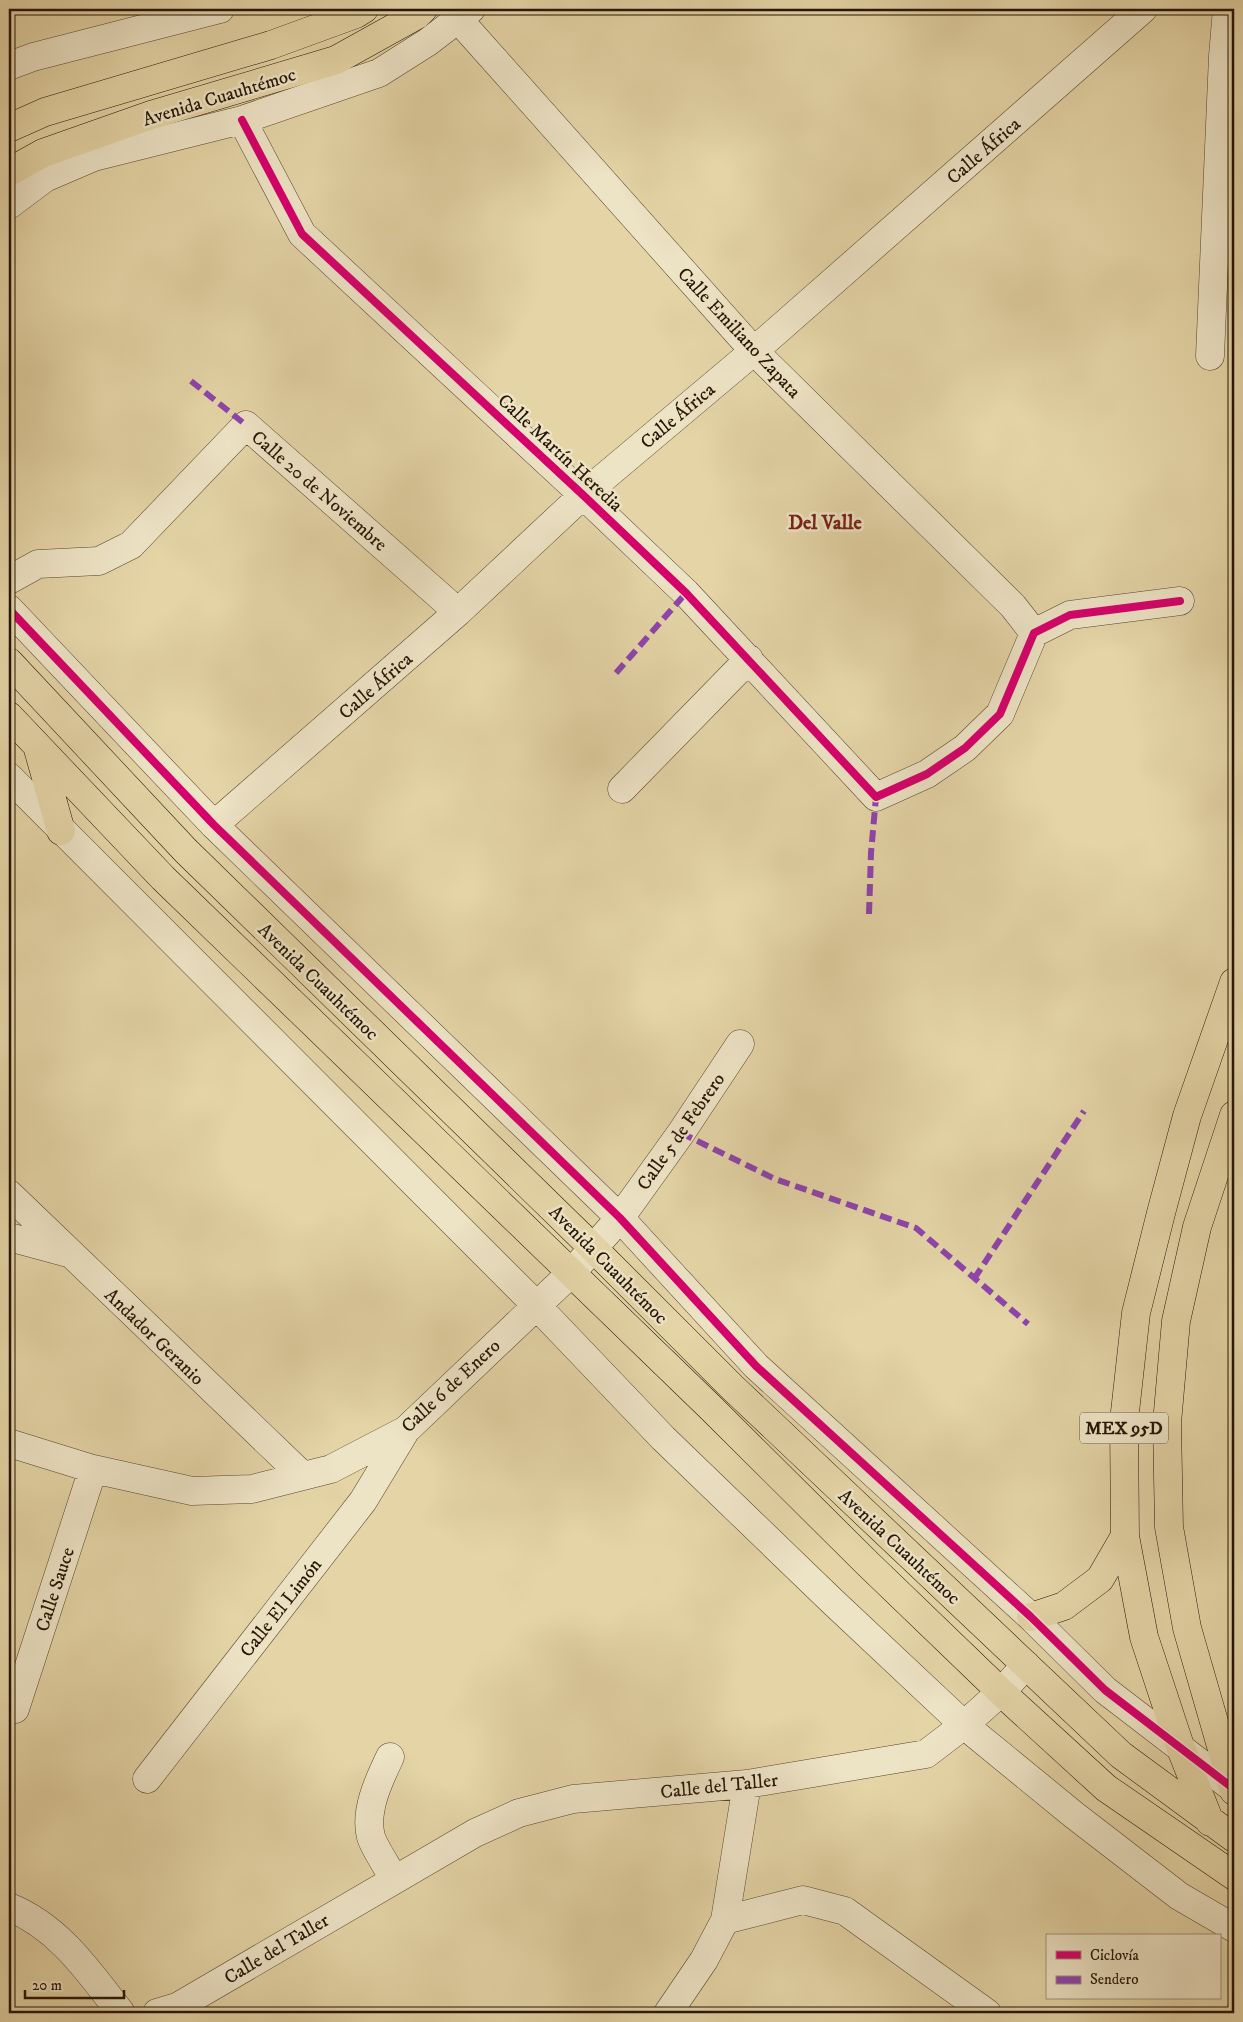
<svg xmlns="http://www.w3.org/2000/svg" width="1243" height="2022" viewBox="0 0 1243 2022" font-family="'IM FELL DW Pica',serif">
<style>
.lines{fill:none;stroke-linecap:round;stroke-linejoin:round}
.minor-casing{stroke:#55452c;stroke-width:29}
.major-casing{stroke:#251504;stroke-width:29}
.minor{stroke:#ede3c5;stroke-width:28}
.major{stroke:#e4d4a6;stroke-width:28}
.quiet{stroke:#8e44ad;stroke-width:6;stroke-dasharray:12 6;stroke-linecap:butt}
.cycleway-casing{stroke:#ede3c5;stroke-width:11}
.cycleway{stroke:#d6006c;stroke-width:8}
.labels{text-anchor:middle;stroke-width:5;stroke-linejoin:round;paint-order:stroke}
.shield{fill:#ede3c5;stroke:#61533e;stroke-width:1}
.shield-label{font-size:18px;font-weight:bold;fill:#251504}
.street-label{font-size:19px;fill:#251504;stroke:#ede3c5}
.neighbourhood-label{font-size:20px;font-weight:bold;fill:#7a1f14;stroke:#ede3c5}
</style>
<rect width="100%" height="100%" fill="#e4d4a6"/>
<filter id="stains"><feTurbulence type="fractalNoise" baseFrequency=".004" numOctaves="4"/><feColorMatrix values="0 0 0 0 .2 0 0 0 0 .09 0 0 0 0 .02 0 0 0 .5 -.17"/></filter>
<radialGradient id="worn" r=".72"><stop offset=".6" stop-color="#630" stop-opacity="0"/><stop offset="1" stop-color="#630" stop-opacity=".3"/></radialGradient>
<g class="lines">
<defs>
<path id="minor" d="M458 19 754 351 1013 606 1034 633
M9 66 33 57 220 9
M242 120 302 234 583 495 686 593 876 797 927 774 965 748 1000 714 1034 633 1070 615 1180 601
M9 205 45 178 94 157 242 120 379 73 428 42 471 9
M1210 356 1223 56 1227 9
M9 580 38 564 99 561 131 545 246 425 458 612
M9 609 214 825 620 1218 756 1366 1031 1617 1105 1690 1234 1789
M9 777 536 1305 663 1438 832 1601 964 1725 1074 1815 1179 1896 1234 1928
M622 789 749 659
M214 825 458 612 583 495 754 351 1143 9
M9 1194 303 1476
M9 1237 68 1253
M9 1443 93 1469 192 1491 252 1489 331 1469 406 1430 571 1273 620 1218 681 1133 740 1044
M15 1709 93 1469
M390 1757C379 1780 364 1811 371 1837 375 1849 387 1866 394 1879
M147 1779 363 1501 406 1430
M9 1907C59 1927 89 1972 121 2013
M725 1920 803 1900 845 1911 987 2013
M157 2013 177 2007 475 1833 519 1813 573 1799 747 1784 926 1754 964 1725 1001 1692 1026 1665
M668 2013 704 1960 725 1920 747 1784"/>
<path id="major" d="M9 128 45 112 271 45 356 14 364 9
M9 172 43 153 151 115 336 60 417 15 423 9
M9 662 186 851 593 1248 732 1387 1121 1755 1234 1838
M9 716 163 878 709 1406 867 1563 1001 1692 1106 1788 1234 1876
M38 749 61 831
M1234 1115 1197 1227 1176 1321 1167 1423 1169 1527 1187 1628 1234 1791
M1031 1617 1064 1606 1100 1579 1125 1536
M1210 1822 1181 1749 1144 1637 1125 1536 1124 1421 1136 1313 1161 1213 1187 1116 1234 982"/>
</defs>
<use href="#minor" class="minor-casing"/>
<use href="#major" class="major-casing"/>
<use href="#minor" class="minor"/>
<use href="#major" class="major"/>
<path class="quiet" d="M191 381 246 425
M616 673 686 593
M869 914 871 853 876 797
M681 1133 775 1179 916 1228 1028 1324
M974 1279 1084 1111"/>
<defs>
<path id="cycleway" d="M242 120 302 234 583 495 686 593 876 797 927 774 965 748 1000 714 1034 633 1070 615 1180 601
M9 609 214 825 620 1218 756 1366 1031 1617 1105 1690 1234 1789"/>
</defs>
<use href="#cycleway" class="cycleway-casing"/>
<use href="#cycleway" class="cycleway"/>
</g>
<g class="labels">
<rect class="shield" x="1080" y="1412.5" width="88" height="31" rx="4"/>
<g class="shield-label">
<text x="1124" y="1434">MEX 95D</text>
</g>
<g class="street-label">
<text transform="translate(219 96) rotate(-17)" y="7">Avenida Cuauhtémoc</text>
<text transform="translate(983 150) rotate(-41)" y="7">Calle África</text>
<text transform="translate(740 332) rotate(47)" y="7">Calle Emiliano Zapata</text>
<text transform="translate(677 415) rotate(-40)" y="7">Calle África</text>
<text transform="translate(561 452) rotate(43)" y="7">Calle Martín Heredia</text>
<text transform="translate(320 490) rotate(41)" y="7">Calle 20 de Noviembre</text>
<text transform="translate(375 685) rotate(-41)" y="7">Calle África</text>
<text transform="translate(319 981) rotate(44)" y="7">Avenida Cuauhtémoc</text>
<text transform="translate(680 1131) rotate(-55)" y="7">Calle 5 de Febrero</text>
<text transform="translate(609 1264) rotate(45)" y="7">Avenida Cuauhtémoc</text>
<text transform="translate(155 1336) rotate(44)" y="7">Andador Geranio</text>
<text transform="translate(450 1385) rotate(-43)" y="7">Calle 6 de Enero</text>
<text transform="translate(900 1546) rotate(43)" y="7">Avenida Cuauhtémoc</text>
<text transform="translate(54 1589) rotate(-72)" y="7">Calle Sauce</text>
<text transform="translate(280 1607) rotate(-52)" y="7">Calle El Limón</text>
<text transform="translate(719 1785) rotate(-6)" y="7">Calle del Taller</text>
<text transform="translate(276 1948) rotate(-31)" y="7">Calle del Taller</text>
</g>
<g class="neighbourhood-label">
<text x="825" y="529">Del Valle</text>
</g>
</g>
<rect width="1243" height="2022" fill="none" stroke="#e4d4a6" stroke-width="30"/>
<rect x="10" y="10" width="1223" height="2002" fill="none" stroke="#251504" stroke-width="2.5"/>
<rect x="15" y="15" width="1213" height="1992" fill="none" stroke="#251504"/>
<rect x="1046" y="1934" width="175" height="65" fill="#ede3c5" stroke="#9d9178"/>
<rect x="1056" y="1951" width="25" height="8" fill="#d6006c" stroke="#9d9178"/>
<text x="1090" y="1960" font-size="15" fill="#251504">Ciclovía</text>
<rect x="1056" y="1976" width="25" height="8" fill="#8e44ad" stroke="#9d9178"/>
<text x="1090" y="1984" font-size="15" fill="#251504">Sendero</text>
<path d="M25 1990v8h99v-8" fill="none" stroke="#251504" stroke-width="2.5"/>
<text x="32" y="1990" font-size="15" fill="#251504" stroke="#ede3c5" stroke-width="4" paint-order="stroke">20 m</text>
<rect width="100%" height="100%" filter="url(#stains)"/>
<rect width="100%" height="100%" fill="url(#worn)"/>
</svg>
